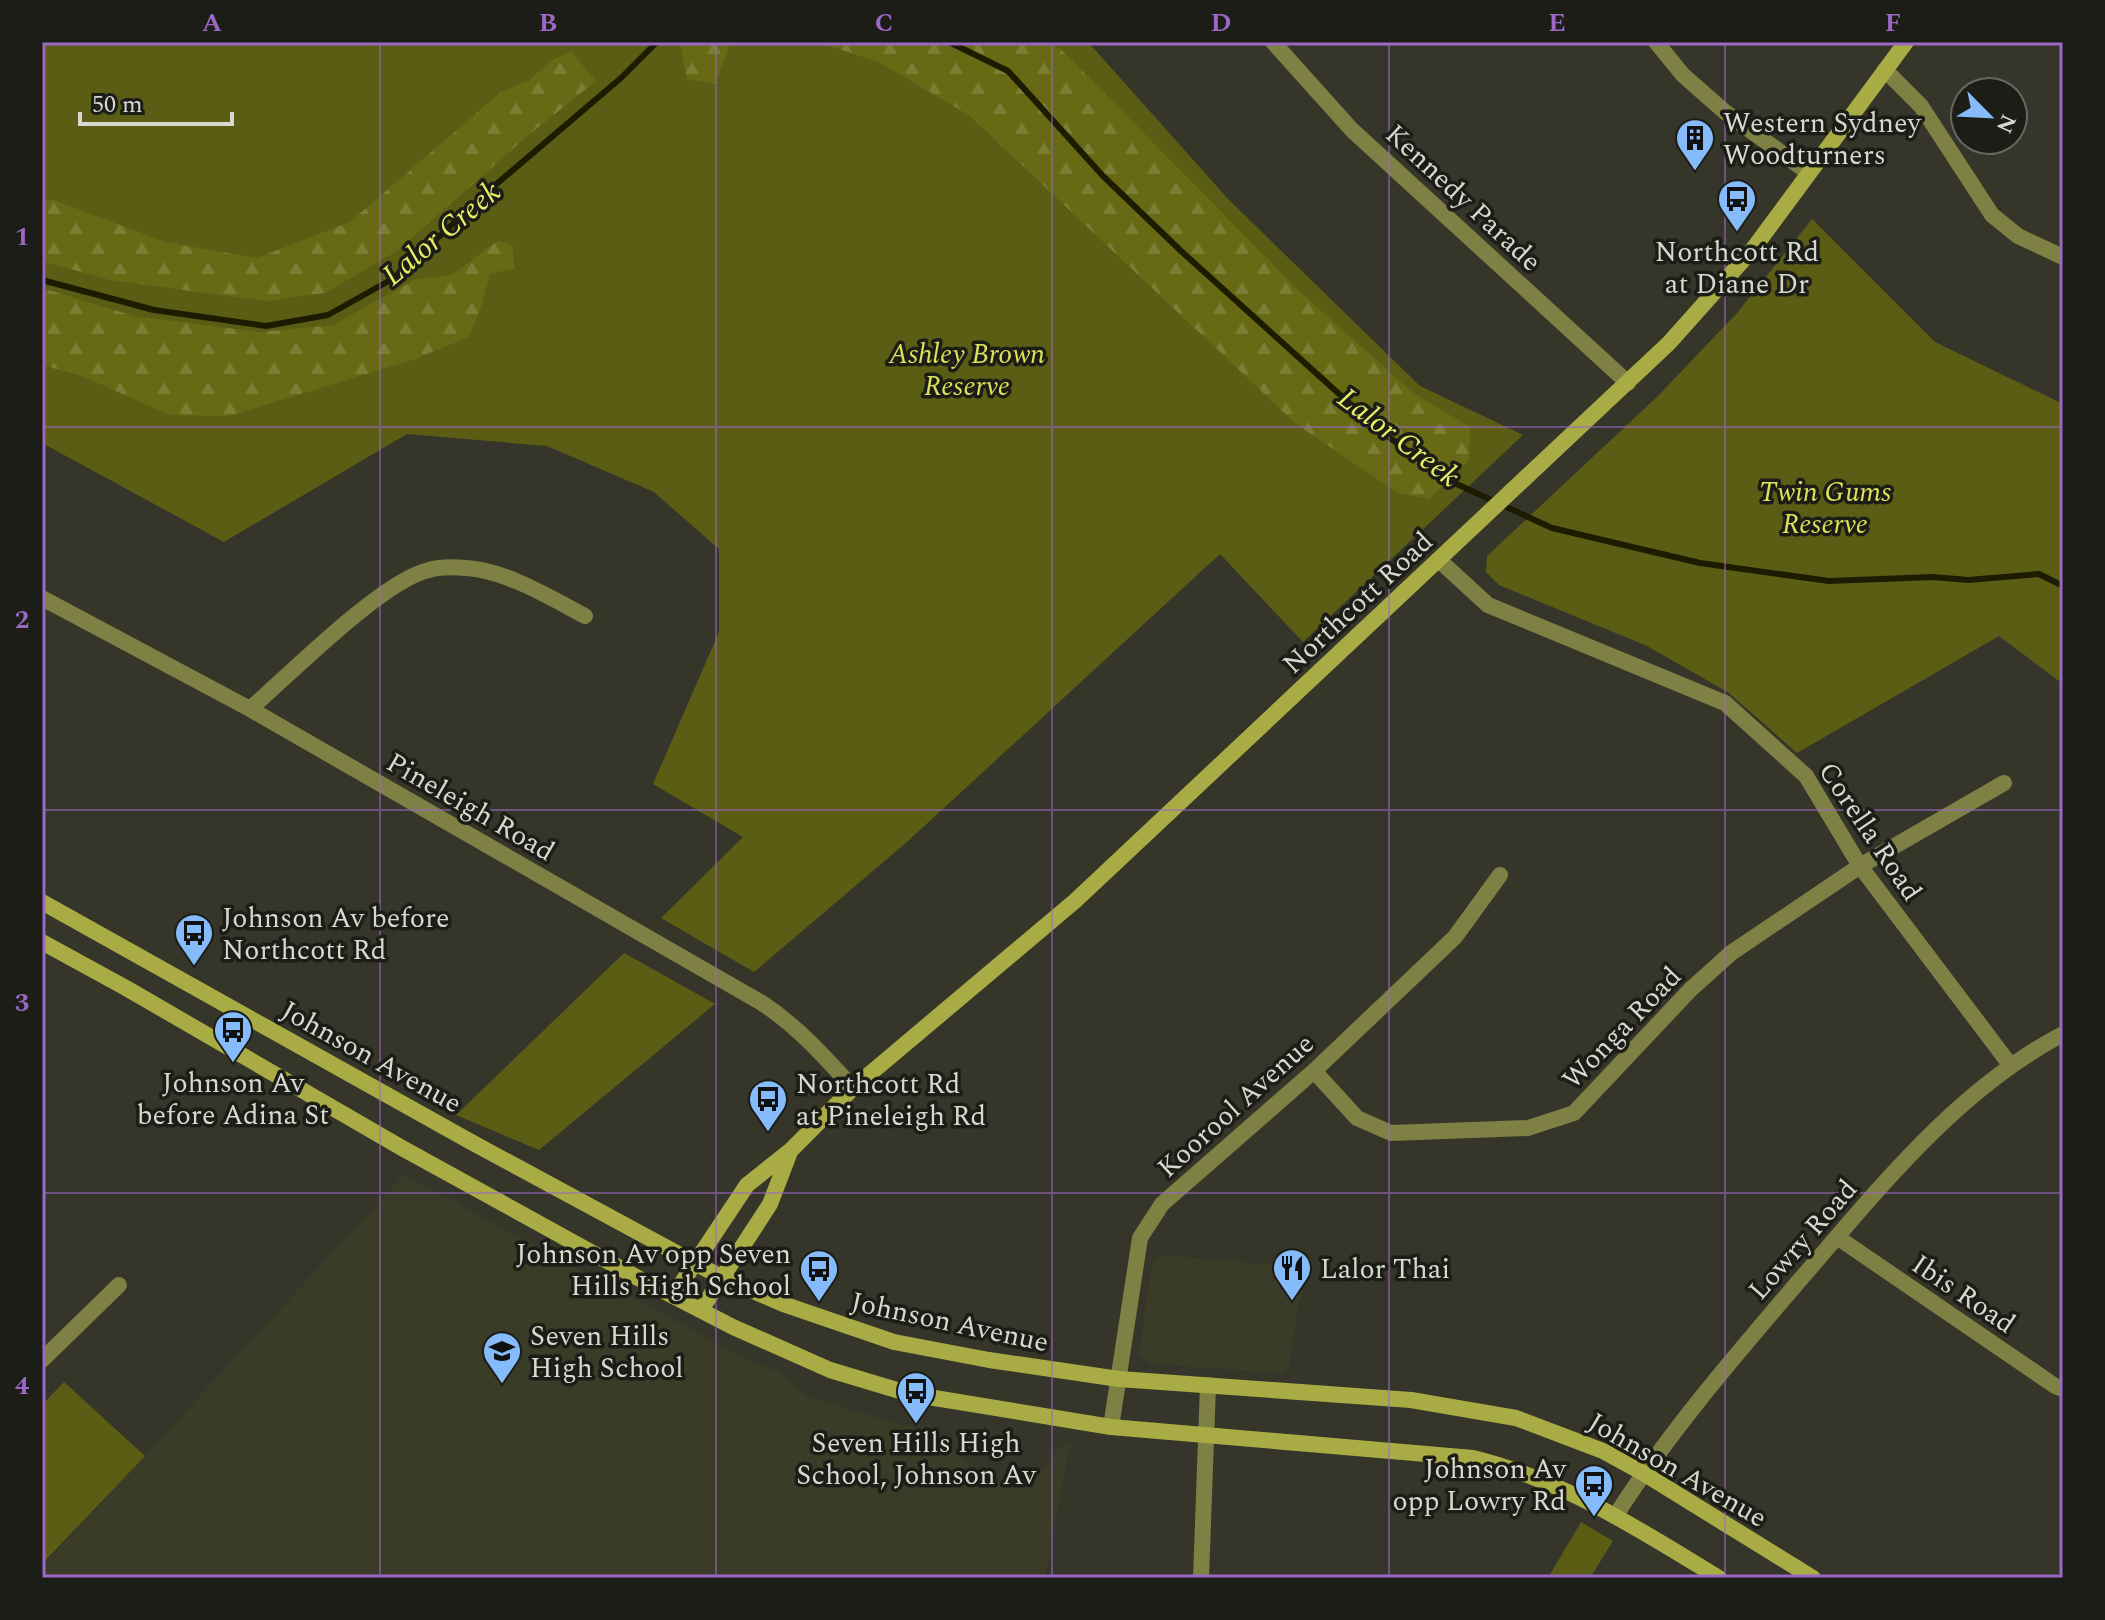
<svg xmlns="http://www.w3.org/2000/svg" width="2105" height="1620" viewBox="0 0 2105 1620" font-family="Spectral,serif">
<style>
.built{fill:#3b3c28}
.green{fill:#5b5d15}
.forest{fill:url(#forest-firs)}
.lines{fill:none;stroke-linecap:round;stroke-linejoin:round}
.stream{stroke:#1b1c00;stroke-width:6}
.street{stroke:#7f8144;stroke-width:16}
.secondary{stroke:#a9ac44;stroke-width:16}
.grid{fill:none;stroke:#9b68c5;stroke-width:2;stroke-opacity:0.55}
.labels{text-anchor:middle;stroke-width:7;stroke-linejoin:round;paint-order:stroke}
.poi-label{font-size:28px;fill:#d7d8d0;stroke:#1c1d17;text-anchor:start}
.street-label{font-size:28px;fill:#d7d8d0;stroke:#1c1d17}
.park-label{font-size:28px;font-style:italic;fill:#dee259;stroke:#1c1d17}
.water-label{font-size:30px;font-style:italic;fill:#e9ee66;stroke:#1c1d17}
.neatline{fill:none;stroke:#9b68c5;stroke-width:3}
.grid-label{font-size:26px;text-anchor:middle;font-weight:bold;fill:#9b68c5}
</style>
<defs>
<pattern id="forest-firs" width="22" height="20" patternUnits="userSpaceOnUse" patternTransform="scale(2)"><rect width="22" height="20" fill="#676915"/><path d="M5 1l3.5 6h-7zM16 11l3.5 6h-7z" fill="#7c7e36"/></pattern>
</defs>
<rect width="100%" height="100%" fill="#353629"/>
<path class="built" d="M404 1175 750 1361 779 1372 808 1397 937 1435 946 1441 978 1476 996 1483 1013 1484 1028 1478 1045 1465 1061 1446 1070 1443 1045 1578H42V1567Z
M1161 1255 1297 1267 1303 1275 1289 1367 1284 1373 1151 1364 1139 1356 1152 1262Z"/>
<path class="green" d="M42 42H1088L1229 200 1420 386 1523 435 1303 642 1220 554 907 842 754 972 661 918 743 837 653 784 719 632V549L654 492 547 446 407 434 224 542 42 443Z
M1812 219 1935 342 2063 404V684L1999 636 1797 753 1729 693 1647 646 1499 585 1486 572 1487 556 1658 396 1737 313Z
M624 953 715 1004 539 1150 456 1115Z
M64 1382 145 1456 42 1564V1405Z
M1581 1522 1613 1541 1590 1578H1548Z"/>
<path class="forest" d="M680 42H731L715 84 687 79Z
M817 42H1050L1064 52 1300 292 1413 393 1470 427 1469 460 1429 499 1398 493 1296 424 969 115 879 62Z
M571 52 596 81 525 138 397 251 325 293 266 301 110 280 42 261V202L54 200 165 242 257 258 350 222 501 92 528 81 554 59Z
M497 241 513 246 514 268 490 274 480 310 469 337 412 360 229 416 170 415 82 376 42 365V288L134 316 258 332 333 325 416 279 452 275Z"/>
<g class="lines">
<path class="stream" d="M949 42 1008 71 1103 176 1181 251 1379 430 1448 480 1552 528 1700 563 1829 581 1933 577 1968 580 2039 574 2063 586
M42 280 154 310 266 326 328 315 394 278 493 187 621 78 657 42"/>
<path class="street" d="M1273 42 1352 130 1628 383
M1656 42 1683 75 1725 112 1809 173
M1885 70 1921 106 1992 215 2018 236 2063 257
M1440 561 1488 605 1725 703 1806 776 1860 866 2011 1066
M42 598 250 709 762 1003C798 1027 824 1056 853 1088
M250 709C289 675 383 580 429 570 439 567 455 567 466 568 505 570 551 598 585 616
M1314 1071 1357 1118 1391 1133 1528 1128 1574 1113 1690 990 1731 953 1860 866 2004 783
M1837 1237 2055 1386 2063 1389
M42 1360 119 1285
M1111 1427 1140 1238 1162 1204 1314 1071 1455 937 1500 875
M1616 1515C1669 1432 1734 1357 1799 1281 1877 1191 1956 1090 2063 1034
M1201 1578 1208 1385"/>
<path class="secondary" d="M42 902 473 1143 721 1277 783 1304 894 1342 989 1360 1119 1379 1411 1400 1516 1418 1603 1451 1643 1473 1813 1578
M42 942 126 988 402 1148 638 1278 733 1327 830 1370 910 1394 1111 1427 1473 1458C1564 1480 1640 1530 1719 1578
M673 1296 747 1185 791 1150 853 1088 1075 901 1669 343 1753 249 1906 42
M701 1310 770 1204 790 1152"/>
</g>
<path class="grid" d="M380 42V1578M716 42V1578M1052 42V1578M1389 42V1578M1725 42V1578M42 427H2063M42 810H2063M42 1193H2063"/>
<defs>
<symbol id="building-pin" viewBox="-11 -11 22 30"><path d="M0 17L-7.5 6A9.5 9.5 0 1 1 7.5 6Z" fill="#86bbfb" stroke="#1c1d17"/><path d="M-4-6H4V6H1V3H-1V6H-4ZM-2.5-4.3h1.7v1.8h-1.7ZM.8-4.3h1.7v1.8H.8ZM-2.5-1h1.7V.8h-1.7ZM.8-1h1.7V.8H.8Z" fill="#111"/></symbol>
<symbol id="bus-pin" viewBox="-11 -11 22 30"><path d="M0 17L-7.5 6A9.5 9.5 0 1 1 7.5 6Z" fill="#86bbfb" stroke="#1c1d17"/><path d="M-5-6H5V4H4V6H2V4H-2V6H-4V4H-5ZM-3.5-4V0h7V-4ZM-3.5 1.2v1.5H-2V1.2ZM2 1.2v1.5H3.5V1.2Z" fill="#111"/></symbol>
<symbol id="restaurant-pin" viewBox="-11 -11 22 30"><path d="M0 17L-7.5 6A9.5 9.5 0 1 1 7.5 6Z" fill="#86bbfb" stroke="#1c1d17"/><path d="M-5-6h1v4h1v-4h1v4h1v-4h1v5L-1.5 .5V6h-2V.5L-5-1ZM5-6V6H3V1.5H1.5Q1.5-4 5-6Z" fill="#111"/></symbol>
<symbol id="school-pin" viewBox="-11 -11 22 30"><path d="M0 17L-7.5 6A9.5 9.5 0 1 1 7.5 6Z" fill="#86bbfb" stroke="#1c1d17"/><path d="M0-5L7-2L0 1L-7-2ZM-4 1L0 2.5L4 1V4Q0 6-4 4Z" fill="#111"/></symbol>
</defs>
<g fill-rule="evenodd">
<use href="#building-pin" x="1673" y="116" width="44" height="60"/>
<use href="#bus-pin" x="1715" y="177" width="44" height="60"/>
<use href="#bus-pin" x="172" y="911" width="44" height="60"/>
<use href="#bus-pin" x="211" y="1008" width="44" height="60"/>
<use href="#bus-pin" x="746" y="1077" width="44" height="60"/>
<use href="#restaurant-pin" x="1270" y="1246" width="44" height="60"/>
<use href="#bus-pin" x="797" y="1247" width="44" height="60"/>
<use href="#school-pin" x="480" y="1329" width="44" height="60"/>
<use href="#bus-pin" x="894" y="1369" width="44" height="60"/>
<use href="#bus-pin" x="1572" y="1462" width="44" height="60"/>
</g>
<g class="labels">
<g class="poi-label">
<text x="1723" y="132">Western Sydney<tspan x="1723" dy="32">Woodturners</tspan></text>
<text x="1737" y="261" text-anchor="middle">Northcott Rd<tspan x="1737" dy="32">at Diane Dr</tspan></text>
<text x="222" y="927">Johnson Av before<tspan x="222" dy="32">Northcott Rd</tspan></text>
<text x="233" y="1092" text-anchor="middle">Johnson Av<tspan x="233" dy="32">before Adina St</tspan></text>
<text x="796" y="1093">Northcott Rd<tspan x="796" dy="32">at Pineleigh Rd</tspan></text>
<text x="791" y="1263" text-anchor="end">Johnson Av opp Seven<tspan x="791" dy="32">Hills High School</tspan></text>
<text x="1320" y="1278">Lalor Thai</text>
<text x="530" y="1345">Seven Hills<tspan x="530" dy="32">High School</tspan></text>
<text x="916" y="1452" text-anchor="middle">Seven Hills High<tspan x="916" dy="32">School, Johnson Av</tspan></text>
<text x="1566" y="1478" text-anchor="end">Johnson Av<tspan x="1566" dy="32">opp Lowry Rd</tspan></text>
</g>
<g class="street-label">
<text transform="translate(1464 197) rotate(43)" y="10">Kennedy Parade</text>
<text transform="translate(1357 602) rotate(-43)" y="10">Northcott Road</text>
<text transform="translate(471 806) rotate(30)" y="10">Pineleigh Road</text>
<text transform="translate(1871 831) rotate(56)" y="10">Corella Road</text>
<text transform="translate(1621 1027) rotate(-46)" y="10">Wonga Road</text>
<text transform="translate(372 1056) rotate(29)" y="10">Johnson Avenue</text>
<text transform="translate(1235 1105) rotate(-42)" y="10">Koorool Avenue</text>
<text transform="translate(1802 1239) rotate(-49)" y="10">Lowry Road</text>
<text transform="translate(1964 1293) rotate(34)" y="10">Ibis Road</text>
<text transform="translate(950 1321) rotate(12)" y="10">Johnson Avenue</text>
<text transform="translate(1678 1469) rotate(30)" y="10">Johnson Avenue</text>
</g>
<g class="park-label">
<text x="967" y="363">Ashley Brown<tspan x="967" dy="32">Reserve</tspan></text>
<text x="1825" y="501">Twin Gums<tspan x="1825" dy="32">Reserve</tspan></text>
</g>
<g class="water-label">
<text transform="translate(441 233) rotate(-40)" y="10">Lalor Creek</text>
<text transform="translate(1399 437) rotate(37)" y="10">Lalor Creek</text>
</g>
</g>
<rect width="2105" height="1620" fill="none" stroke="#1c1d17" stroke-width="88"/>
<g transform="translate(1989 116) rotate(114)"><circle r="38" fill="#1c1d17" stroke="#676861" stroke-width="2"/>
<path d="M0-6L14 30L0 20L-14 30Z" fill="#86bbfb"/>
<text y="-12" font-size="22" font-weight="bold" text-anchor="middle" fill="#d7d8d0">N</text>
</g>
<path d="M80 112v12h152v-12" fill="none" stroke="#d7d8d0" stroke-width="4"/>
<text x="92" y="112" font-size="24" fill="#d7d8d0" stroke="#1c1d17" stroke-width="6" paint-order="stroke">50 m</text>
<rect x="44" y="44" width="2017" height="1532" class="neatline"/>
<g class="grid-label">
<text x="212" y="31">A</text>
<text x="548" y="31">B</text>
<text x="884" y="31">C</text>
<text x="1221" y="31">D</text>
<text x="1557" y="31">E</text>
<text x="1893" y="31">F</text>
<text x="22" y="245">1</text>
<text x="22" y="628">2</text>
<text x="22" y="1011">3</text>
<text x="22" y="1394">4</text>
</g>
</svg>
